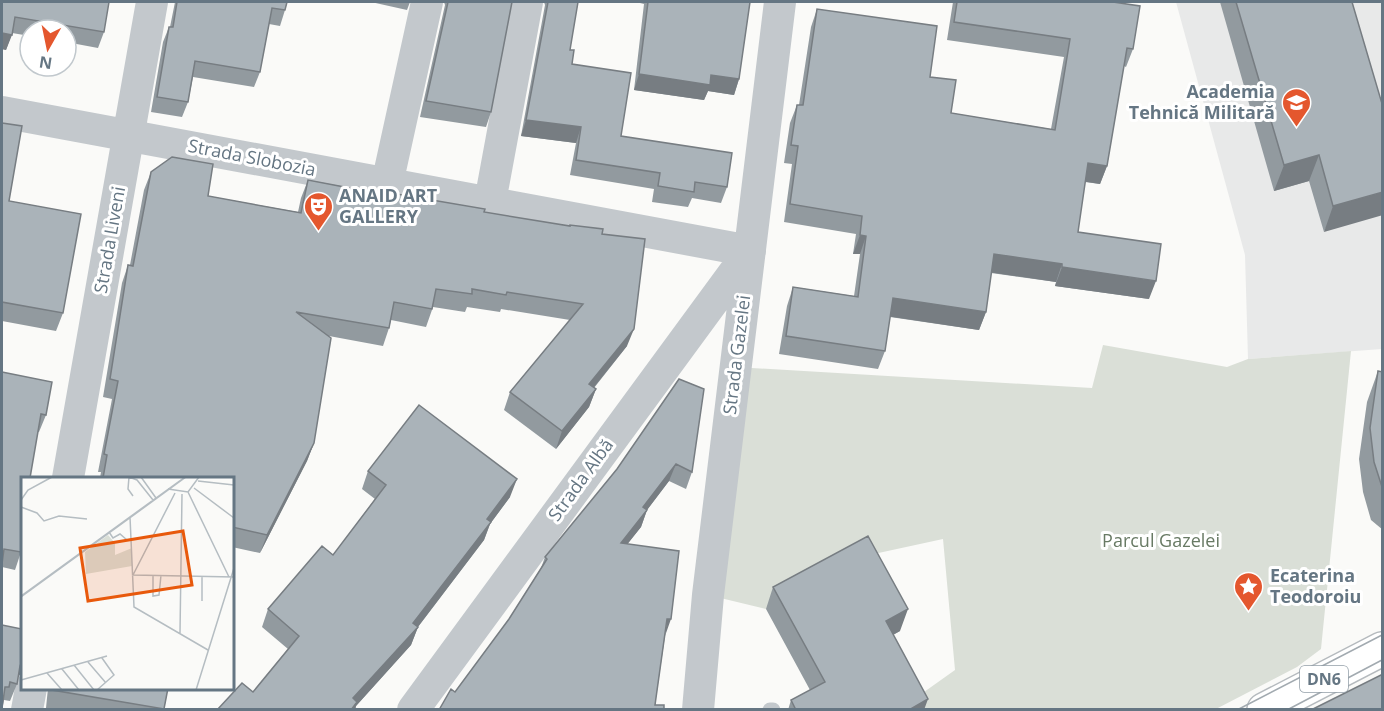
<svg xmlns="http://www.w3.org/2000/svg" width="1384" height="711" viewBox="0 0 1384 711" font-family="'Open Sans',sans-serif">
<style>
.built{fill:#e8e9e9}
.green{fill:#dadfd7}
.lines{fill:none;stroke-linecap:round;stroke-linejoin:round}
.primary-casing{stroke:#b5babe;stroke-width:36}
.service{stroke:#c3c8cc;stroke-width:15}
.minor{stroke:#c3c8cc;stroke-width:32}
.primary{stroke:#fff;stroke-width:33}
.tram{stroke:#a2aab0;stroke-width:1.5}
.wall{fill:#929a9f}
.shaded-wall{fill:#777d82}
.building{fill:#aab3b9;stroke:#777d82;stroke-width:1.5}
.labels{text-anchor:middle;stroke-width:6;stroke-linejoin:round;paint-order:stroke}
.shield{fill:#fff;stroke:#939fa8;stroke-width:1.5}
.shield-label{font-size:16px;font-weight:bold;fill:#657683}
.poi-label{font-size:18px;font-weight:bold;fill:#657683;stroke:#fff;text-anchor:start}
.street-label{font-size:18px;fill:#657683;stroke:#fff}
.park-label{font-size:18px;fill:#687a64;stroke:#fff}
.inset-road{fill:none;stroke:#b5bdc2;stroke-width:1.5}
.view{fill:#e8590c;fill-opacity:0.15;stroke:#e8590c;stroke-width:3}
.inset-edge{fill:none;stroke:#657683;stroke-width:3}
</style>
<rect width="100%" height="100%" fill="#fafaf8"/>
<path class="built" d="M1176 2H1382V349L1248 359 1245 255Z"/>
<path class="green" d="M1103 345 1227 367 1248 359 1351 351 1321 649 1297 667 1216 709H924L917 697 955 670 943 539 860 557 766 609 708 595 735 367 1092 388Z"/>
<g class="lines">
<defs>
<path id="primary" d="M1264 710 1382 649"/>
</defs>
<use href="#primary" class="primary-casing"/>
<path class="service" d="M770 710H773"/>
<path class="minor" d="M2 112 750 251 413 710
M387 184 427 2
M490 202 527 2
M68 478 152 2
M27 710 31 688
M698 710 708 595 780 2"/>
<use href="#primary" class="primary"/>
<path class="tram" d="M1237 710 1382 635
M1287 710 1382 660"/>
</g>
<path class="wall" d="M2 2 104 32 98 48 66 42V30H30V36L12 33 6 50 2 49Z
M175 2H287L285 10 280 26 269 24 260 72 254 87 193 77 188 102 182 117 151 112 163 42 169 27H170Z
M371 2H410L407 10Z
M444 2H512L491 112 486 127 420 117 445 5Z
M544 2H578L570 50 572 64 621 136 727 187 721 203 692 198 688 207 652 202 654 189 570 175 576 143 521 136 545 5Z
M636 2H750L739 79 734 95 708 91 704 100 634 90 644 4Z
M953 2H1113L1133 49 1126 67 1124 66 1107 166 1100 184 1085 182 1078 232 1149 299 1055 286 1056 282 991 273 986 312 979 330 890 317 885 351 878 369 779 354 787 306 793 287 854 296 860 254H853L856 234 784 222 792 164 784 163 790 123 797 105H799L811 27 817 9 930 77 951 113 1051 129 1064 57 947 40Z
M1220 2H1352L1383 107 1324 232 1309 181 1274 191Z
M2 123 9 201 63 313 56 331 2 321Z
M151 172 208 196 298 212 301 198 308 180 602 234 627 346 594 388 596 389 589 407 556 449 504 410 510 392 570 320 501 309 500 312 467 307 465 312 433 307 426 327 391 320 389 328 383 346 329 336 314 443 307 461 260 553 232 547V478H100L101 472H98L112 399 103 397 122 283 128 265H130L144 190Z
M1378 371 1383 372V530L1371 520 1363 492 1359 459 1367 402Z
M2 372 46 415 39 432H38L22 478 21 552 15 570 2 567Z
M679 379 692 472 686 489 669 481 647 510 641 527 627 544 665 636 655 705 455 692 509 619 541 568 545 557 617 469Z
M368 471 510 497 490 524 484 540 418 627 411 645 356 706 355 710H217L253 692 288 649 262 627 268 609 333 555 375 499 362 489Z
M773 587 900 631 893 635 924 710H788L791 700 810 690 766 609Z
M2 625 18 676 17 684 10 701 4 700 3 705Z
M48 688H168L164 710H57L46 708Z"/>
<path class="shaded-wall" d="M2 33 12 35 6 50 2 49Z
M639 74 711 75 739 79 734 95 708 91 704 100 634 90Z
M526 120 581 127 576 143 521 136Z
M1319 155 1309 181 1274 191 1284 165Z
M1088 163 1107 166 1100 184 1081 181Z
M1383 192V215L1324 232 1333 206Z
M860 235 866 236 860 254H853Z
M994 254 1062 264 1056 282 988 272Z
M1062 267 1156 281 1149 299 1055 286Z
M893 298 986 312 979 330 886 316Z
M634 329 627 346 582 402 589 384Z
M596 389 589 407 556 449 562 431Z
M314 443 307 461 260 553 267 535Z
M676 464 669 481 647 510 641 527 615 560 621 543 643 507Z
M517 479 510 497 490 524 484 540 417 628 418 627 411 645 356 706 355 710H349L353 698 413 623 487 519Z
M908 609 900 631 878 643 886 621Z
M667 619H671L665 636Z
M22 661V673L17 677 13 684Z
M928 699 924 710H909Z"/>
<path class="building" d="M2 2H109L104 32 15 17 12 35 2 33Z
M177 2H287L285 10 272 8 260 72 195 61 188 102 157 97 169 27H173Z
M448 2H512L491 112 426 101Z
M548 2H578L570 50H574L572 64 631 73 621 136 732 153 727 187 695 182 694 192 658 186 660 173 576 160 581 127 526 120Z
M648 2H750L739 79 711 75 710 85 639 74Z
M957 2H1113L1140 6 1133 49 1127 48 1107 166 1088 163 1078 232 1161 244 1156 281 1062 267V264L994 254 986 312 893 298 885 351 786 336 793 287 858 297 866 236 860 235 862 216 790 204 798 146 791 145 797 105H803L817 9 937 26 930 77 956 80 951 113 1055 130 1070 39 954 22Z
M1236 2H1352L1383 107V192L1333 206 1319 155 1284 165Z
M2 123 22 126 9 201 81 214 63 313 2 302Z
M172 157 213 164 208 196 301 213 308 180 355 189V187L485 209 484 212 570 226V225L603 229 602 234 645 239 634 329 589 384 596 389 562 431 510 392 583 304 507 292 506 295 472 289V294L436 289 432 309 394 302 389 328 296 312 331 338 314 443 267 535 232 527V478H103L107 455 104 454 118 381 110 379 128 265 133 266 151 172Z
M1378 371 1383 372V490L1374 462 1370 428Z
M2 372 52 382 46 415 41 414 30 478H22V546L21 552 4 549 2 564Z
M679 379 704 389 692 472 676 464 643 507 647 510 621 543 679 551 671 619H667L655 705H664V710H439L451 689 455 692 509 619 547 559 545 557 617 469Z
M419 405 517 479 487 519 491 522 413 623 418 627 353 698 357 702 351 710H217L242 683 253 692 299 636 268 609 322 546 333 555 386 485 368 471Z
M868 536 908 609 886 621 928 699 909 710H796L791 700 825 682 773 587Z
M2 625 22 629V661L20 666 17 684 10 682 9 687H5L2 708Z
M1383 674V710H1311Z
M52 688H168L164 709 52 690Z"/>
<defs>
<symbol id="university-pin" viewBox="-11 -11 22 30"><path d="M0 17L-7.5 6A9.5 9.5 0 1 1 7.5 6Z" fill="#e4572e" stroke="#fff"/><path d="M0-5L7-2L0 1L-7-2ZM-4 1L0 2.5L4 1V4Q0 6-4 4Z" fill="#fff"/></symbol>
<symbol id="theatre-pin" viewBox="-11 -11 22 30"><path d="M0 17L-7.5 6A9.5 9.5 0 1 1 7.5 6Z" fill="#e4572e" stroke="#fff"/><path d="M-5-5.5Q0-4 5-5.5V0Q5 5 0 6Q-5 5-5 0ZM-3.3-2.5H-1v1.5H-3.3ZM1-2.5H3.3v1.5H1ZM-2.8 1Q0 5.5 2.8 1Z" fill="#fff"/></symbol>
<symbol id="sight-pin" viewBox="-11 -11 22 30"><path d="M0 17L-7.5 6A9.5 9.5 0 1 1 7.5 6Z" fill="#e4572e" stroke="#fff"/><path d="M0-6L1.8-2.2L6-1.7L2.9 1.2L3.7 5.4L0 3.3L-3.7 5.4L-2.9 1.2L-6-1.7L-1.8-2.2Z" fill="#fff"/></symbol>
</defs>
<g fill-rule="evenodd">
<use href="#university-pin" x="1280" y="86" width="33" height="45"/>
<use href="#theatre-pin" x="302" y="190" width="33" height="45"/>
<use href="#sight-pin" x="1232" y="570" width="33" height="45"/>
</g>
<g class="labels">
<rect class="shield" x="1300" y="666" width="48" height="26" rx="4.5"/>
<g class="shield-label">
<text x="1324" y="685">DN6</text>
</g>
<g class="poi-label">
<text x="1275" y="98" text-anchor="end">Academia<tspan x="1275" dy="21">Tehnică Militară</tspan></text>
<text x="339" y="202">ANAID ART<tspan x="339" dy="21">GALLERY</tspan></text>
<text x="1270" y="582">Ecaterina<tspan x="1270" dy="21">Teodoroiu</tspan></text>
</g>
<g class="street-label">
<text transform="translate(252 158) rotate(11)" y="6">Strada Slobozia</text>
<text transform="translate(110 240) rotate(-80)" y="6">Strada Liveni</text>
<text transform="translate(737 355) rotate(-83)" y="6">Strada Gazelei</text>
<text transform="translate(581 480) rotate(-54)" y="6">Strada Albă</text>
</g>
<g class="park-label">
<text x="1161" y="547">Parcul Gazelei</text>
</g>
</g>
<g transform="translate(21 477)">
<rect width="213" height="213" fill="#fafaf8"/>
<path d="M87 58 94 66V78L111 71V89L65 97 64 75Z" fill="#dadfd7"/>
<path class="inset-road" d="M108 0 116 3 132 23M108 0 107 12 112 19M120 0 135 21M177 4 213 8M173 11 213 41M147 12 167 15 178 0M167 15 208 100M154 16 112 98 213 100M0 23 7 13 31 0M0 30 16 36 23 44 38 39 66 42M109 40 113 130 187 173M88 55 92 61 99 57 106 63M132 98V119L138 118 140 98M0 119 164 0M0 120 165 0M181 124V99M159 156 161 17M67 185 85 206M53 188 73 213M41 192 58 213M26 196 41 213M0 203 86 179M76 213 93 198 81 181M175 213 213 91"/>
<path class="view" d="M162 54 171 108 67 124 59 71Z"/>
<rect width="213" height="213" class="inset-edge"/>
</g>
<rect width="1384" height="711" fill="none" stroke="#657683" stroke-width="6"/>
<g transform="translate(48 48) rotate(189)"><circle r="28" fill="#ffffff" stroke="#c1c8cd" stroke-width="1.5"/>
<path d="M0-4.5L10 22L0 15L-10 22Z" fill="#e4572e"/>
<text y="-9" font-size="16" font-weight="bold" text-anchor="middle" fill="#657683">N</text>
</g>
</svg>
